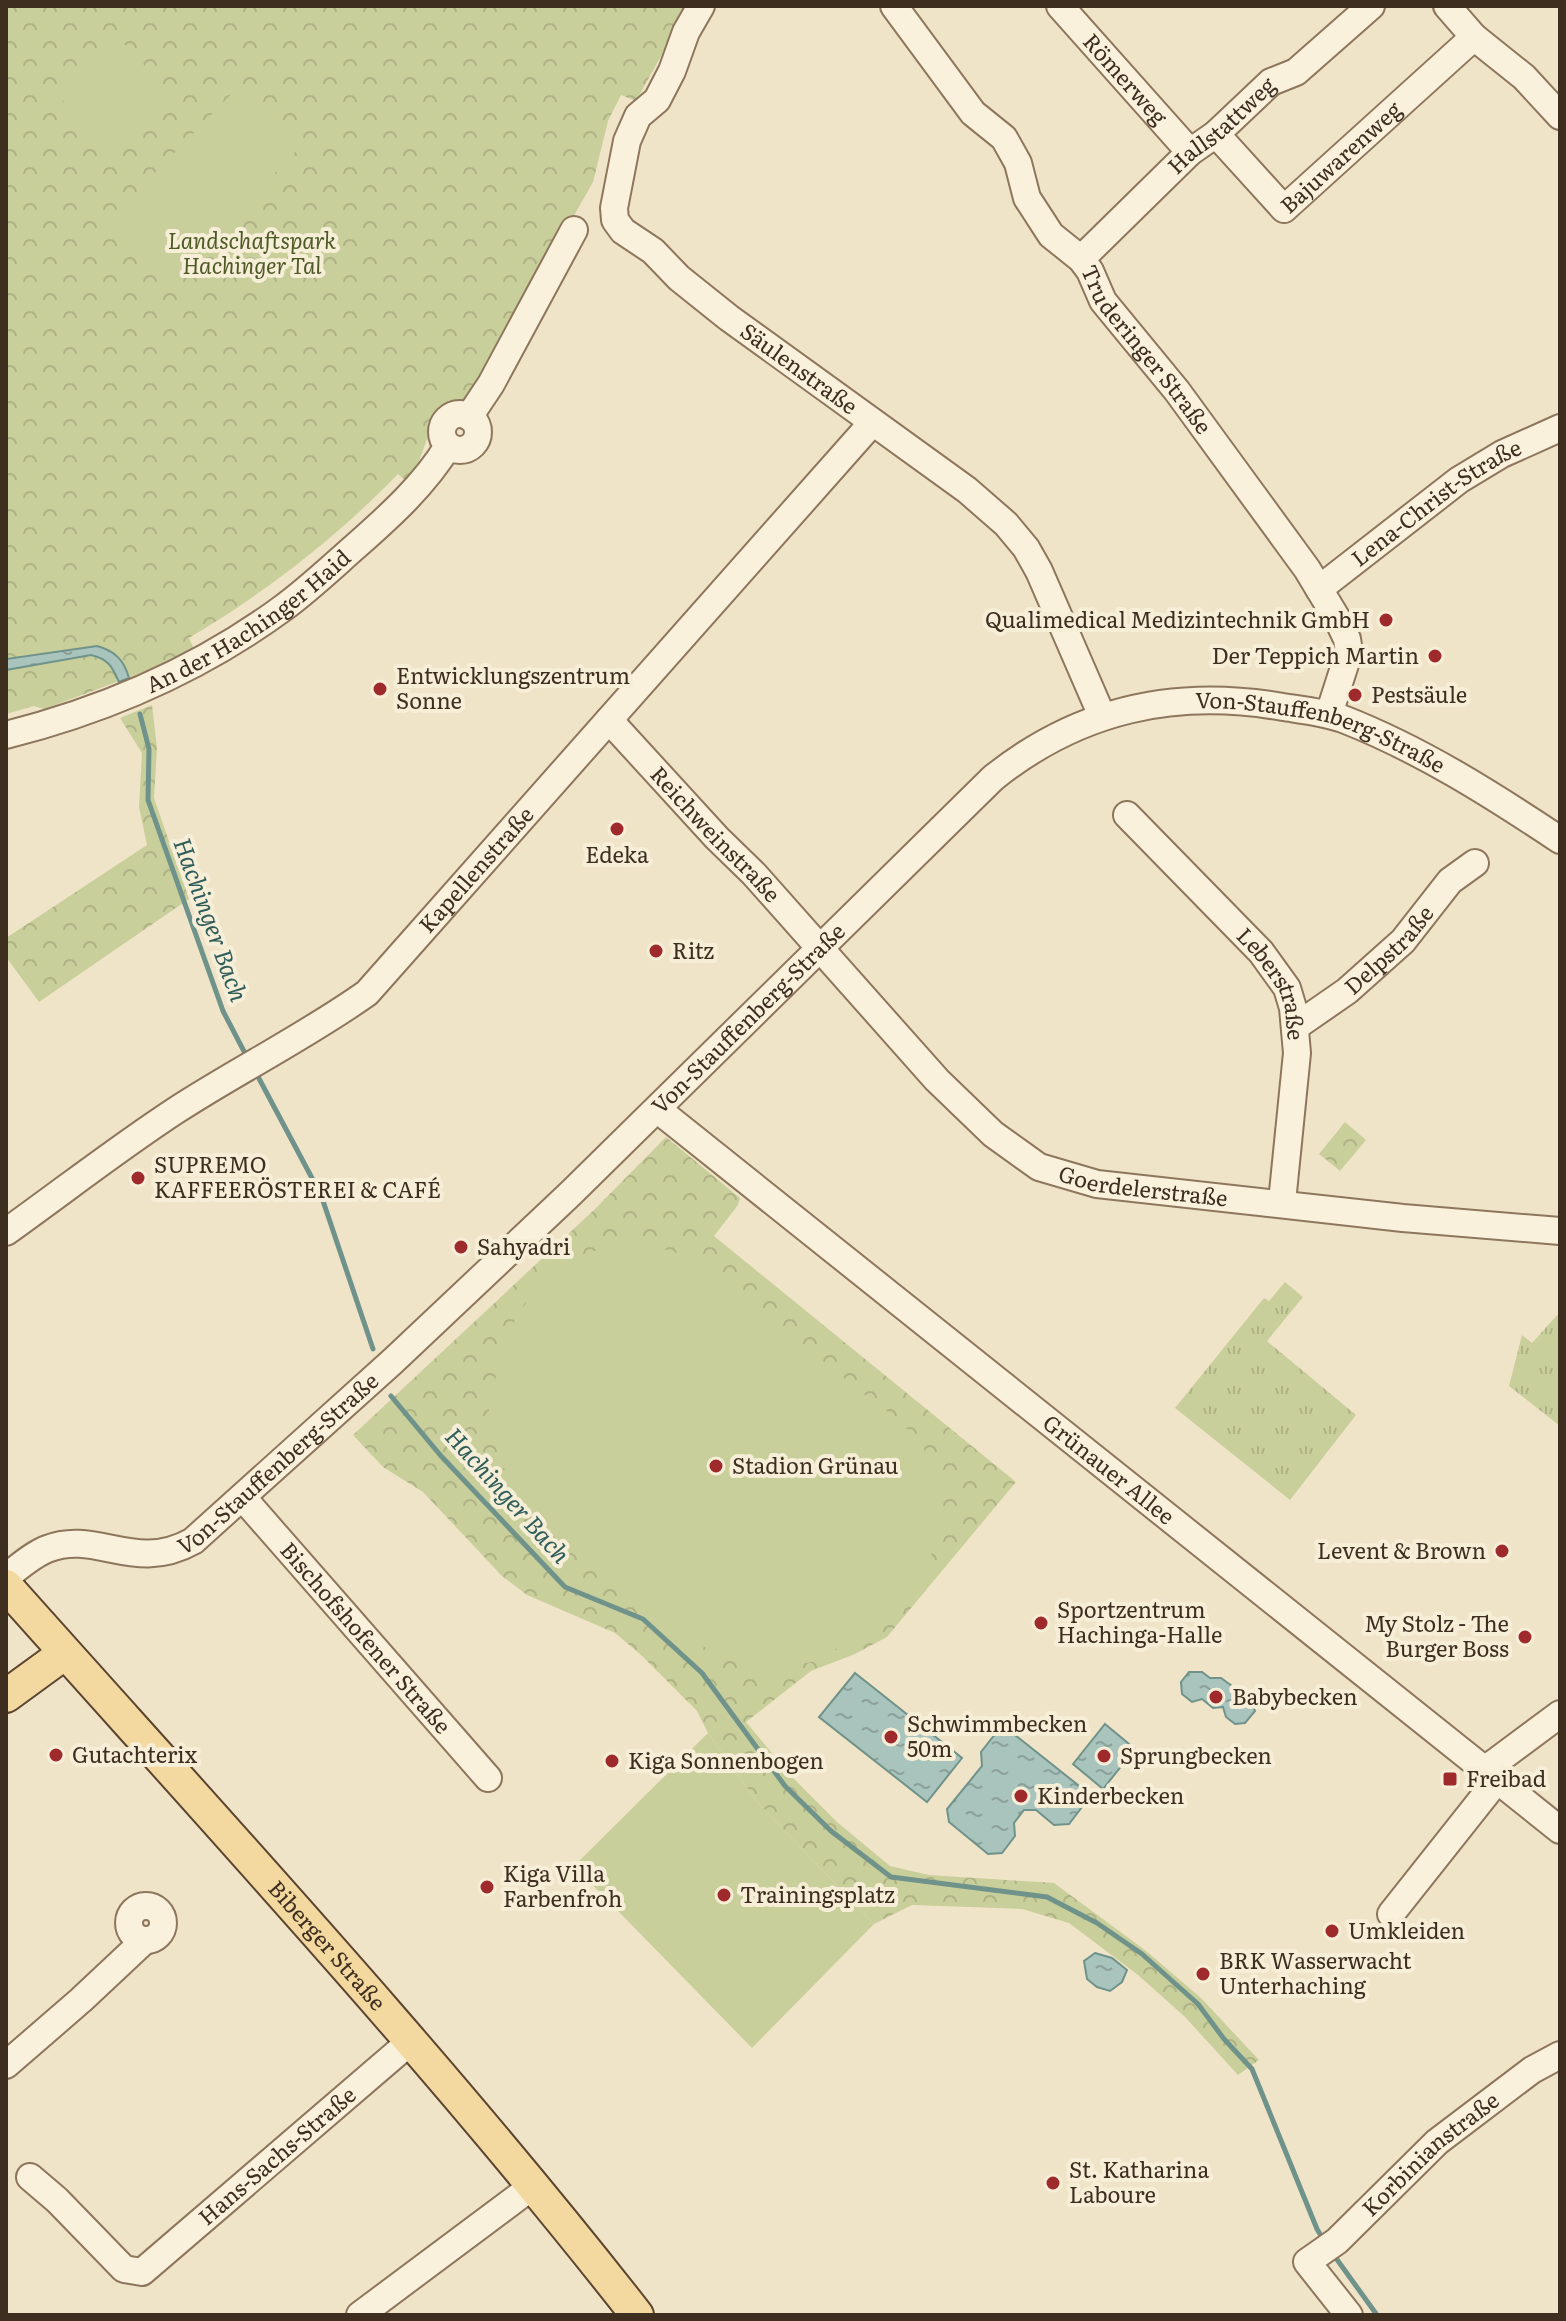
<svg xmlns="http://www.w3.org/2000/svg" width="1566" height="2321" viewBox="0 0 1566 2321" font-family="Literata,serif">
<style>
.grass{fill:url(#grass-tufts)}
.forest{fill:url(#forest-crowns)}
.pitch{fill:#c9cf9b}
.water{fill:url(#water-ripples);stroke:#6f938a;stroke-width:2}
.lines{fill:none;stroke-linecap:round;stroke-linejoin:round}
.stream{stroke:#6f938a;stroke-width:5}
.minor-casing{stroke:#8d765c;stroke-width:30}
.major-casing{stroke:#5b4430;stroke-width:36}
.minor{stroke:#faf1dc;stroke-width:26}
.major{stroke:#f3d9a0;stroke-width:32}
.poi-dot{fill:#9e2a2b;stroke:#f7eed8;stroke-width:3}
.labels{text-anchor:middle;stroke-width:8;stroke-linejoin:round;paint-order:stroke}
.street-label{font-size:22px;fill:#3d2e20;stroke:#f7eed8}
.park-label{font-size:22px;font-style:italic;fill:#4d5a26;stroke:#f7eed8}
.poi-label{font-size:22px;fill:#3d2e20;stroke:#f7eed8;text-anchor:start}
.water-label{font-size:24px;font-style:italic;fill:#2f5d5a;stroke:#f7eed8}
</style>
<defs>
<pattern id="grass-tufts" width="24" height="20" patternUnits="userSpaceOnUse" patternTransform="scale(2)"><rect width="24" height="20" fill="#c9cf9b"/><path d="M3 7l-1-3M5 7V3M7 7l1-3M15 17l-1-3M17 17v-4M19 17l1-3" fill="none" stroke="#aeb285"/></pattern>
<pattern id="forest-crowns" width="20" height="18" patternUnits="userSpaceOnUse" patternTransform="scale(2)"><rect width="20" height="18" fill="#c9cf9b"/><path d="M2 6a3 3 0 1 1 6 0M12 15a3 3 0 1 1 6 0" fill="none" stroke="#aeb285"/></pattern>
<pattern id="water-ripples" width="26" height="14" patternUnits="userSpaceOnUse" patternTransform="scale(2)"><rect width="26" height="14" fill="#a9c4bc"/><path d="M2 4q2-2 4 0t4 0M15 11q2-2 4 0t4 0" fill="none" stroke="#8ba098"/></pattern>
</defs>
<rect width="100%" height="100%" fill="#f0e4c8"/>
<path class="grass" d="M1285 1282 1303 1297 1267 1341 1356 1415 1290 1500 1175 1408 1264 1298 1269 1301Z
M1560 1312V1426L1509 1386 1522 1335 1532 1343Z"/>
<path class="forest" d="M6 6H689L636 101 621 95 608 121 593 182 481 381 463 404 442 409 435 417 414 475 407 482 398 474C335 539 266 592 189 638L194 649 138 674 55 705 44 709 34 706 6 714Z
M152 705 157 748 154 798 189 899 39 1002 6 957V938L147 845 139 807 142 753 120 718Z
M1345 1122 1366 1140 1340 1171 1319 1154Z
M666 1137 740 1198 738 1205 714 1236 1016 1482 887 1637 855 1654 811 1671 746 1722 791 1776 837 1822 890 1866 929 1875 1054 1883 1145 1950 1201 1998 1259 2060 1238 2075 1185 2017 1138 1975 1069 1923 1022 1909 912 1905 874 1924 758 1803 708 1733 697 1711 640 1654 615 1633 527 1595 502 1576 423 1492 383 1467 353 1435 595 1209Z"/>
<path class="pitch" d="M116 35 171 94 111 151 55 92Z
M241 84 303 144 174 277 112 217Z
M625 1244C661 1246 684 1252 715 1272 760 1309 806 1347 851 1384 871 1400 895 1415 912 1434 956 1481 944 1563 899 1605 885 1617 823 1661 807 1663 801 1663 794 1662 789 1661L780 1674 696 1644 574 1545 510 1483 488 1428 489 1408 499 1362 515 1320 528 1300 548 1276 590 1252Z
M708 1733 758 1803 874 1924 752 2048 574 1866Z"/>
<path class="water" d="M97 646C115 651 124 660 129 678L119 682C112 666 108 659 91 655L6 670V659Z
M1189 1672H1202L1210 1678H1221L1232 1686 1233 1694C1246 1696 1251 1699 1255 1711L1245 1723 1235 1724 1226 1717 1223 1707 1213 1708 1202 1699 1192 1702 1182 1694 1181 1682Z
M855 1673 962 1758 927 1802 819 1717Z
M1105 1724 1135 1749 1103 1789 1073 1764Z
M1010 1731 1083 1789 1085 1803 1069 1824 1054 1825 1036 1810H1024L1014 1823 1015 1836 1002 1853 988 1854 949 1822 947 1809 982 1766 981 1752 996 1733Z
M1095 1953 1112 1958 1127 1970 1122 1982 1110 1991 1097 1987 1087 1979 1084 1961Z"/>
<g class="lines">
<path class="stream" d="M140 714 149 749 148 800 223 1011 248 1059
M255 1071 321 1195 373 1349
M391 1396 441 1456 565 1587 643 1619 702 1673 785 1786 831 1831 891 1877 1047 1897 1097 1923 1142 1954 1198 2004 1224 2039 1252 2069 1317 2229 1323 2239
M1333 2254 1377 2315"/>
<defs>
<g id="minor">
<path id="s1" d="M701 6 686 32 672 71 657 100 638 116 627 141 614 208 615 220 623 231 653 251 679 278 729 318 967 490 1006 524 1026 548 1039 571 1102 716"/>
<path id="s2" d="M894 6 973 113 1004 138 1018 163 1027 198 1051 235 1081 259 1090 271 1103 301 1177 391 1307 569 1339 622 1347 639 1349 652 1329 714"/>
<path id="s3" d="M1060 6 1190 152"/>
<path d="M1447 6 1474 37 1524 77 1560 116"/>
<path id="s4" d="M1216 134 1284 209 1474 37"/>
<path id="s5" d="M1081 259 1190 152 1216 134 1271 82 1296 72 1371 6"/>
<circle cx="460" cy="432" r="18"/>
<path d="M469 417 491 384 574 230"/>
<path id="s6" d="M1319 589 1459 480 1502 454 1560 428"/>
<path id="s7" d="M609 720 717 838 754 874 937 1080 993 1134 1039 1167 1097 1184 1403 1218 1560 1231"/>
<path id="s8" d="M6 735C105 710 200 669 283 608 309 589 333 566 357 545 391 515 425 484 448 446"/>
<path id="s9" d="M1127 815 1261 952 1287 988 1293 1008 1297 1053 1282 1202"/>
<path id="s10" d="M1295 1027 1347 991 1403 941 1450 881 1475 863"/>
<path id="s11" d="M657 1109 1560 1830"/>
<path id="s12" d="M6 1232C62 1192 117 1149 175 1111 238 1070 305 1037 367 993L872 423"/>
<path id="s13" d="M243 1498 488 1778"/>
<path id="s14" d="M6 1577C19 1567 32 1555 47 1549 97 1529 134 1574 193 1541L393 1361 570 1194 993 778C1079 709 1175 688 1283 707 1303 710 1324 712 1343 719 1420 749 1491 794 1560 840"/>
<path d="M1486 1769 1560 1714"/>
<circle cx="146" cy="1923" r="17"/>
<path d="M1391 1914 1498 1779"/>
<path d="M6 2065 81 2000 145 1940"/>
<path id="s15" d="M30 2177 57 2200 124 2269 142 2272 411 2041"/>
<path d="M360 2315 534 2185"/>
<path id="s16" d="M1349 2315 1307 2262 1337 2241 1437 2142 1532 2070 1560 2055"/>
</g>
<g id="major">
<path id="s17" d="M6 1586C220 1826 439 2062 637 2315"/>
<path d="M6 1696 65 1653"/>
</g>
</defs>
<use href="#minor" class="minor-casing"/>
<use href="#major" class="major-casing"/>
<use href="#minor" class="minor"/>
<use href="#major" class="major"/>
</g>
<g class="poi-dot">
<circle cx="1386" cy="620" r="8"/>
<circle cx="1435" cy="656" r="8"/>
<circle cx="380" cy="689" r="8"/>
<circle cx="1355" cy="695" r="8"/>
<circle cx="617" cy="829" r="8"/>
<circle cx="656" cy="951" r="8"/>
<circle cx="138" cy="1178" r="8"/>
<circle cx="461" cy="1247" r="8"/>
<circle cx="716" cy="1466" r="8"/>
<circle cx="1502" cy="1551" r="8"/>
<circle cx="1041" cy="1623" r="8"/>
<circle cx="1525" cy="1637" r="8"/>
<circle cx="1216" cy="1697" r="8"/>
<circle cx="891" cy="1737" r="8"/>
<circle cx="56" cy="1755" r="8"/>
<circle cx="1104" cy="1756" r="8"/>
<circle cx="612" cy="1761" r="8"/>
<rect x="1442" y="1771" width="16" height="16" rx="4"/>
<circle cx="1021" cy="1796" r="8"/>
<circle cx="487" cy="1887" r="8"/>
<circle cx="724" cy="1895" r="8"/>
<circle cx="1332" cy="1931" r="8"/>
<circle cx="1203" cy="1974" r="8"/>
<circle cx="1053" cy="2183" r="8"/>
</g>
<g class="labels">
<g class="street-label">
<text dy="8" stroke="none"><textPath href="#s3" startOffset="98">Römerweg</textPath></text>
<text dy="8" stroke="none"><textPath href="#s5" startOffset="194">Hallstattweg</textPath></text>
<text dy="8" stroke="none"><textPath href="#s4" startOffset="178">Bajuwarenweg</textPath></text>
<text dy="8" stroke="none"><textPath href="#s2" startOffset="432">Truderinger Straße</textPath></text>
<text dy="8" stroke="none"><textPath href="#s1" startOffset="474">Säulenstraße</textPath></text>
<text dy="8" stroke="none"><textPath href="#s6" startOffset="146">Lena-Christ-Straße</textPath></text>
<text dy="8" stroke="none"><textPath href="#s8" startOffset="270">An der Hachinger Haid</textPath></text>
<text dy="8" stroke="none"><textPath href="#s14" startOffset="1656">Von-Stauffenberg-Straße</textPath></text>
<text dy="8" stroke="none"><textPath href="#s7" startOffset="156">Reichweinstraße</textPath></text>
<text dy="8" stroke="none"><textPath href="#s12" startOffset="598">Kapellenstraße</textPath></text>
<text dy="8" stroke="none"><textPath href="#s10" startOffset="122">Delpstraße</textPath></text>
<text dy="8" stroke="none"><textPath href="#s9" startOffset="226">Leberstraße</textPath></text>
<text dy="8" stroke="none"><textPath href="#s14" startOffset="962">Von-Stauffenberg-Straße</textPath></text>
<text dy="8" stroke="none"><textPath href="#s7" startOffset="728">Goerdelerstraße</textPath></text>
<text dy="8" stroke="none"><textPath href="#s14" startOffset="314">Von-Stauffenberg-Straße</textPath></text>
<text dy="8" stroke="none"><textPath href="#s11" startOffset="578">Grünauer Allee</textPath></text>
<text dy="8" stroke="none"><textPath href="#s13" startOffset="186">Bischofshofener Straße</textPath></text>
<text dy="8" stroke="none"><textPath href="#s17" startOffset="482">Biberger Straße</textPath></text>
<text dy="8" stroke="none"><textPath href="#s16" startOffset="232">Korbinianstraße</textPath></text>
<text dy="8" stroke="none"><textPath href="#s15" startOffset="328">Hans-Sachs-Straße</textPath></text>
</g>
<g class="park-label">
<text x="252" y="249">Landschaftspark<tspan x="252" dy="25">Hachinger Tal</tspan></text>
</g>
<g class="poi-label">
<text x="1370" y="628" text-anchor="end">Qualimedical Medizintechnik GmbH</text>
<text x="1419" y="664" text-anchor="end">Der Teppich Martin</text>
<text x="396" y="684">Entwicklungszentrum<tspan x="396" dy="25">Sonne</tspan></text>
<text x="1371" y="703">Pestsäule</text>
<text x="617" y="863" text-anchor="middle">Edeka</text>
<text x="672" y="959">Ritz</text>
<text x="154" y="1173">SUPREMO<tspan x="154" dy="25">KAFFEERÖSTEREI &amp; CAFÉ</tspan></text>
<text x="477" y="1255">Sahyadri</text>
<text x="732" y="1474">Stadion Grünau</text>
<text x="1486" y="1559" text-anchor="end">Levent &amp; Brown</text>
<text x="1057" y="1618">Sportzentrum<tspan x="1057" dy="25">Hachinga-Halle</tspan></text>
<text x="1509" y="1632" text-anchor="end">My Stolz - The<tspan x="1509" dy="25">Burger Boss</tspan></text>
<text x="1232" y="1705">Babybecken</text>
<text x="907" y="1732">Schwimmbecken<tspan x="907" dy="25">50m</tspan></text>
<text x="72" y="1763">Gutachterix</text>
<text x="1120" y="1764">Sprungbecken</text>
<text x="628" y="1769">Kiga Sonnenbogen</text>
<text x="1466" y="1787">Freibad</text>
<text x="1037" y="1804">Kinderbecken</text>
<text x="503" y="1882">Kiga Villa<tspan x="503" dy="25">Farbenfroh</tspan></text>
<text x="740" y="1903">Trainingsplatz</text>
<text x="1348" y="1939">Umkleiden</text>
<text x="1219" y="1969">BRK Wasserwacht<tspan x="1219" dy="25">Unterhaching</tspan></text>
<text x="1069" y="2178">St. Katharina<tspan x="1069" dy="25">Laboure</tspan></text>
</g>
<g class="water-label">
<text transform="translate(210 920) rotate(70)" y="8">Hachinger Bach</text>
<text transform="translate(507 1496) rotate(48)" y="8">Hachinger Bach</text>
</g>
</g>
<rect width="1566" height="2321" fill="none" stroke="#3d2e20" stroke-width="16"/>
</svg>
